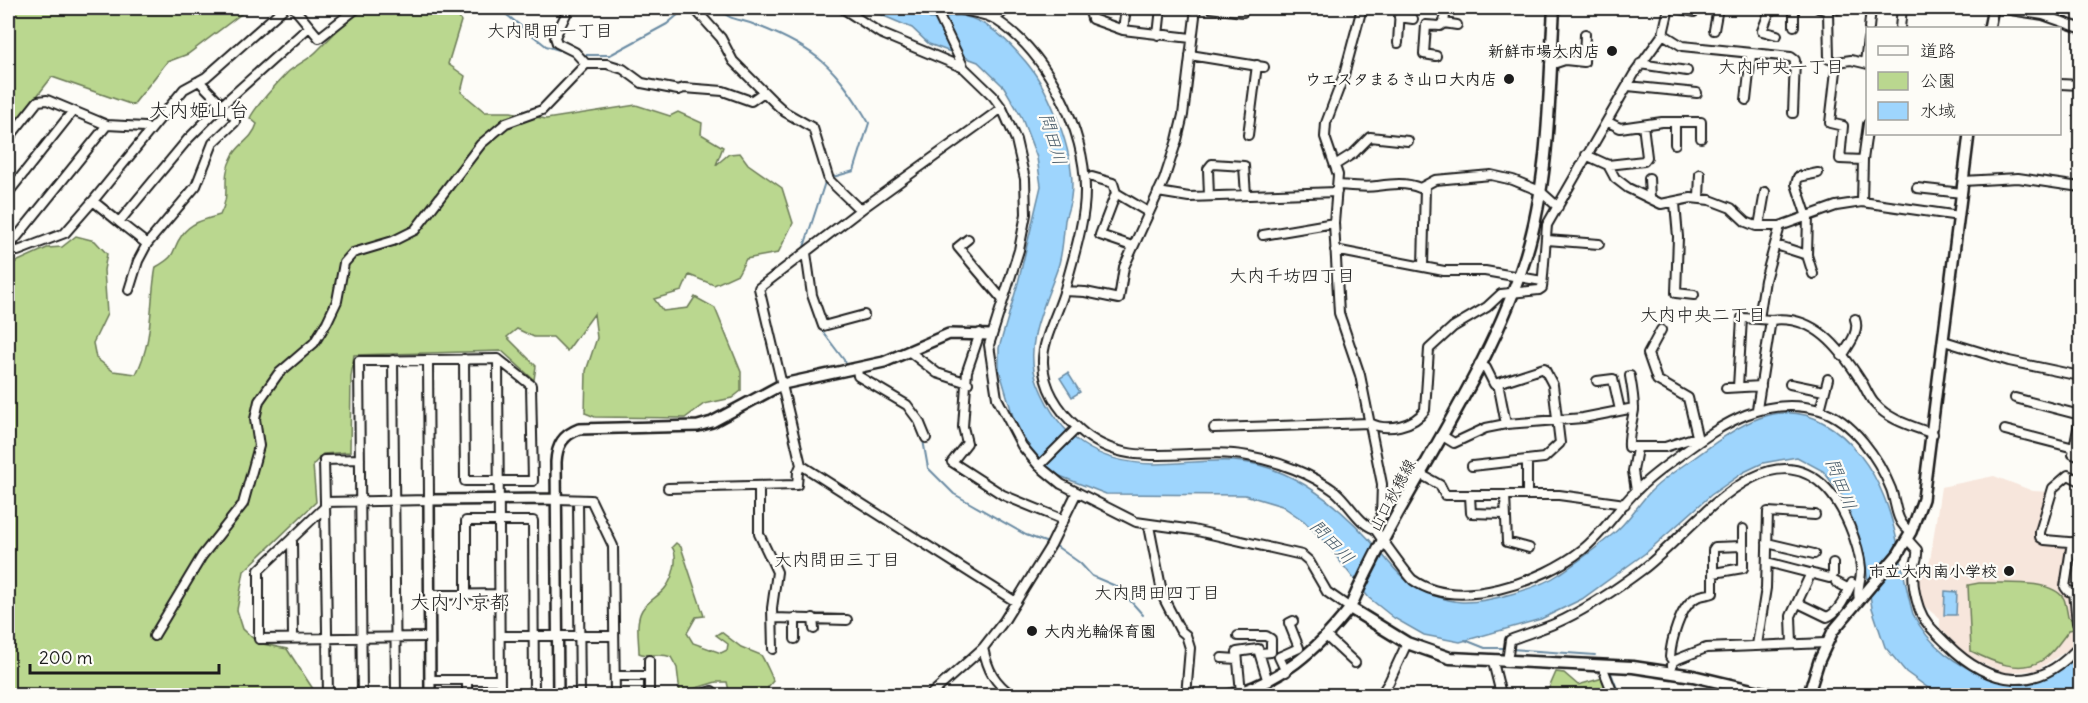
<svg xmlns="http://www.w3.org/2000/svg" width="2088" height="703" viewBox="0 0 2088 703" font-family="Delius,'Klee One',sans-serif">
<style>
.built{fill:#f7e6dc}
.green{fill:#bad78f;stroke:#6b7a56;stroke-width:1.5}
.water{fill:#9ed5fd;stroke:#6a8ba3;stroke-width:1.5}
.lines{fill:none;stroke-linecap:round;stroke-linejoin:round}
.stream{stroke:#6a8ba3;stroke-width:2}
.minor-casing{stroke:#1c1c1c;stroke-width:12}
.tertiary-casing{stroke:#1c1c1c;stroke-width:14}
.secondary-casing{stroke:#1c1c1c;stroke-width:15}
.minor{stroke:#fdfcf7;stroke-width:8}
.tertiary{stroke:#fdfcf7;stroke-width:9}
.secondary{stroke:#fdfcf7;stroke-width:10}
.poi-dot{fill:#1c1c1c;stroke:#fdfcf7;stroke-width:2}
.labels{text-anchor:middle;stroke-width:4.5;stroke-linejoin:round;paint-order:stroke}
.poi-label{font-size:16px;font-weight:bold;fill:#1c1c1c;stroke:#fdfcf7;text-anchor:end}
.street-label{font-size:16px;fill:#1c1c1c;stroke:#fdfcf7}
.neighbourhood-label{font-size:18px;fill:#1c1c1c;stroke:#fdfcf7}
.water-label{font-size:18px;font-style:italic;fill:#4a5d6b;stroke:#fdfcf7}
.quarter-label{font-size:20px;fill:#1c1c1c;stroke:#fdfcf7}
</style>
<rect width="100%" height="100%" fill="#fdfcf7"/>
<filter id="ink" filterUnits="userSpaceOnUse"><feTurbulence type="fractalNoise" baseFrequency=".0167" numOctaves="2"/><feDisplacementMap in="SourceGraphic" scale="12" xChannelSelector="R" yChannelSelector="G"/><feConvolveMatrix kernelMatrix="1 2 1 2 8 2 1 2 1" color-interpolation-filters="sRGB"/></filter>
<g filter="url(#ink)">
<path class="built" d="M1994 476 2033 491 2050 492 2038 523 2037 537 2041 543 2069 549 2064 587 2072 595 2075 624 2080 627V636L2071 648 2037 670 2005 673 1968 657 1940 628V619L1923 605 1917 577 1930 561 1941 487Z"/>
<path class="green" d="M8 8H249L188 54 167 62 133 105 52 77 8 133Z
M361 8H453L461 21 448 64 465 76 461 92 485 112H511L546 119 636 105 670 116 678 112 702 123 701 134 723 147 716 165 729 154 740 153 748 164 782 188 793 223 778 253 746 259 738 274 714 285 689 275 682 291 654 299 663 311 688 308 695 297 715 308 741 372V391L732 398 704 404 685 418 595 417 585 413 586 371 597 338 594 314 567 351 553 337H534L517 329 507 337 536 366 534 380 502 351 354 355 351 377 350 452 323 454 313 465 316 502 244 571 237 610 243 629 258 643 287 649 313 689 307 695 8 696V263L16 262 47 248 62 247 76 236 95 241 107 254 104 270 107 314 93 343 96 358 113 371 136 374C154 340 149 303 156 267 180 253 169 253 182 235 191 222 206 219 220 215 232 193 220 179 232 157 238 144 252 140 257 124L250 118C255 107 279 81 288 72 298 64 310 59 318 50 333 35 346 21 361 8Z
M676 543 681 547 704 616 696 617 687 633 693 643 721 653 727 650 728 644 716 635 721 632 741 647 761 655C763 658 773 678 773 681L768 687V695H730L727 682H716L680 693 677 668 671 657C660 652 650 658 639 653 639 640 635 622 642 610 647 601 660 596 666 587 673 578 679 557 672 547Z
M1979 583C2000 584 2052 578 2064 599 2066 604 2067 612 2068 617L2074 621 2075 629 2069 630C2062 639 2054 652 2044 659 2022 675 1992 662 1971 651L1968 585Z
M1556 672 1564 673 1578 685 1603 678 1608 695H1546Z"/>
<path class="water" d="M865 8C886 8 915 1 930 19 940 18 952 15 962 16 988 20 1010 43 1026 62 1051 92 1077 158 1071 197 1070 205 1067 212 1065 220 1063 237 1063 252 1058 267 1046 303 1022 345 1038 384 1060 439 1096 463 1155 464 1190 464 1225 456 1259 465 1309 478 1349 515 1381 553 1390 563 1398 575 1409 582 1423 592 1444 601 1462 602 1487 603 1540 588 1561 573 1578 562 1597 547 1613 534 1627 523 1637 506 1650 492 1663 479 1679 468 1694 458 1733 430 1776 395 1824 423 1851 438 1873 469 1884 497 1899 534 1902 576 1913 614 1944 676 2027 703 2080 655V695H1938L1906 672 1885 647 1872 608 1865 562 1847 502 1823 471 1797 457 1763 463 1744 472 1711 495 1647 552 1582 599 1541 619 1460 642 1424 635 1394 618 1369 598 1324 541 1304 521 1282 506 1245 495 1106 494 1052 473 1038 460 1019 437 999 369V348L1018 283 1041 186 1037 158 1021 116 1004 87 978 62 929 44 912 28Z
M1068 373 1080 392 1072 397 1060 378Z
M1945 591 1957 592 1956 615H1944Z"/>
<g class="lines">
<path class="stream" d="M498 8 546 46 569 53
M717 8C732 22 740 18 758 26 818 49 837 69 869 123L854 171 826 179 803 250
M581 55H610L667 24 686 8
M802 258 807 285
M820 328 847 364
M923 440 928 468 954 494 1026 535 1056 546 1080 563 1092 576 1118 587 1143 615
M1465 640 1485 648H1506
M1511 649 1595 655
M1611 673 1618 691 1625 696"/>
<defs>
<path id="minor" d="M284 8 206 77 184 89 93 201 119 222 188 139 222 105 309 27
M294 8 319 38 357 8
M569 8 555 37 557 43 575 52 586 64
M694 8 721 38 733 61 774 102 785 112 813 128 829 180 856 206 863 208
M842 8 880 33 964 68
M935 8 964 68 993 96 1002 108 1016 140 1025 179 1026 214 1019 250 989 345 997 398 1022 446 1039 466 1061 484 1136 522 1193 530 1302 555 1309 561 1327 592 1350 608
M958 8C969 13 986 13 996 20 1047 52 1086 131 1085 191 1085 223 1073 258 1065 289 1059 312 1042 339 1043 363 1044 389 1060 412 1079 429 1128 474 1190 445 1248 456 1278 461 1312 474 1336 492 1349 503 1359 524 1375 529
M1089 8 1092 19 1123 30 1191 38
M1210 8 1243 12
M1362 8 1344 75 1326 123 1325 137 1338 175 1334 223 1339 313 1360 375 1382 484 1381 517 1375 529C1378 534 1409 577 1413 580 1458 612 1543 581 1582 550 1604 533 1617 509 1637 490 1651 476 1667 465 1683 453 1724 423 1765 395 1820 410 1853 420 1879 459 1891 489 1897 506 1895 522 1911 532
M1675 8 1694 12 1695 8
M1771 8 1762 31 1777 35
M1794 8V26
M1818 8 1828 11 1829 59
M1997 8 2043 15 2080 28
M1838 9V8
M1399 17 1413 19
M995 18 1007 9 1005 8
M1444 23 1457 25
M1869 28 1871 8
M1900 28 1902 8
M1123 30 1126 8
M1714 30 1718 8
M1663 34 1682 46 1791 57 1795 60 1793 113
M1158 35 1161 8
M1398 43 1400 8
M1190 55 1264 67
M1436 56 1424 54 1426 25 1440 26 1444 23 1446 8
M1865 62 1868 39
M1640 64 1687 71
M1550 65 1565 60 1584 62 1585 34
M2060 84 2080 85
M1628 86 1697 93
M1746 100 1751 55
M1002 108 863 208 759 288 801 465 1016 602
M1608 122 1620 128 1662 122H1701V138
M1248 135 1257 65
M8 139 38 101 47 100 107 125 145 127 149 130
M1675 144V123
M1586 155 1608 165 1615 178 1628 188 1661 204 1691 198 1710 200 1731 208 1746 222 1756 226H1780L1836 206 1862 202 1959 216
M1863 160 1840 159 1843 126 1830 123 1837 62 1851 60 1868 64
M1335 165 1354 153 1370 137 1408 141
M1608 165 1644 161 1647 157 1643 125
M1092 177 1113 183 1116 193 1148 212
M1649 178 1650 198
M1963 181 2018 178 2080 187
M1339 185C1351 186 1365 188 1377 186 1392 184 1406 182 1420 188L1435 180 1491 175 1513 180 1540 191 1558 207
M1917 188 1962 193
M1158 192 1189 197 1337 192
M8 193 73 111
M1116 193 1100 235 1132 246
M1209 196 1208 169 1212 164 1244 166 1246 195
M1699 198 1700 174
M1862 202 1863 160 1868 124
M1675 203 1678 237 1676 293 1694 295
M1808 216 1807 255 1813 274
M1807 217 1796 184 1798 177 1818 173
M119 222 147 244
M1759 226 1765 192
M1263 235 1334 223
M968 239 958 247 1002 299
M1547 240 1599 244
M1776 245 1807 255
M8 248 107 125
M8 250 18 251 65 233 93 201
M1335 250 1444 271H1485L1542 281
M806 253 812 295 823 326 864 315
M1423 266 1425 187
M129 290 138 261 147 244 196 186 213 143 235 122V118L199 81
M1064 291 1085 292 1119 299 1124 267 1164 180 1177 140 1183 115 1196 8
M1771 320C1814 314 1840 348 1861 381 1866 388 1869 398 1875 404 1890 421 1913 426 1933 434
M1661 330 1648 354 1657 380 1688 398 1698 440
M980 333 967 371 963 427 967 443 952 462 1003 495 1064 520
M1944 341 2009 361 2080 376
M910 352 937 373 968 383
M1842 356C1849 345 1860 332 1855 319
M498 359 500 696
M393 360 396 696
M1479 364 1486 368 1494 384 1498 383 1506 424
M857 369 858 376 907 405 919 421 926 438
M1630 376C1632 387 1634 398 1634 410 1632 423 1628 434 1629 447H1665L1696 437
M1597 381 1613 379 1620 410
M1790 384 1824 391
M1738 387 1742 318 1759 319
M1726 388 1761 386
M2015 398 2080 415
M1757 409 1771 320 1759 319 1765 280 1780 226
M1820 410 1828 379
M2080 418 2073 454 2080 457
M1214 428 1370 423C1387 432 1414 426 1425 410L1429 349 1453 327 1487 307 1501 294 1539 290 1542 288 1547 225 1634 74 1663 34 1669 8
M2005 430 2074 448
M1441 435 1454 443 1486 428 1506 424 1583 418 1634 408
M1039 466 1077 428
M1472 466 1544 458 1560 443 1553 385 1544 368 1498 383
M1420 474 1440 485 1445 495H1559L1625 504
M2080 481 2068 475 2053 488 2040 532V537L2045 540 2080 543
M759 486V534L777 572 772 608 773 649
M668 488 797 485 798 472 801 465
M1636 491 1633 471 1637 449
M1505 495 1507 542 1529 548
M1527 495V460
M1470 496 1471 513 1504 514
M556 499 591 500 613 546 615 696
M578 500 580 696
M325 502 324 460 360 459
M326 506 259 570V639L429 637
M1149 526 1163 597 1180 630 1186 635 1190 648 1186 696
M292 539 293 638
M1908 540 1917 550C1918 557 1916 561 1914 568 1912 580 1915 596 1919 608 1924 623 1936 633 1947 644 1990 687 2039 694 2080 645
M2072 542 2065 587 2068 591 2074 592 2077 623H2080
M1767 543 1814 554
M1767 562 1829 578 1833 575V563
M1714 573 1743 568V546
M1836 582 1849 589
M466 594V521H533L534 696
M429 595 500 594
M1798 603 1827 617C1840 612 1846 595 1852 583
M773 618 847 620
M795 618V639
M813 618 814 629
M154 636 202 556 243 504 259 446 255 419 259 401 278 374 314 343 327 322 337 301 344 263 353 253 393 241 415 230 481 144 506 123 542 110 586 64H607L623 69 642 83 678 90 684 88 723 91 751 101 764 92
M500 636H613
M1238 636H1266L1271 639V652L1261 653
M1327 637 1355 663
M1792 644 1791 616 1811 573
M1757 645 1766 588 1768 512 1815 515
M983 648C988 671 994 682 1013 696
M1222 658 1237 659
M649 660V696
M1673 661 1670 657C1671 641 1680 608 1694 599 1699 595 1708 595 1713 593V550L1715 547 1743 546V529
M1493 662 1501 694
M1507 662 1510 640C1528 633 1547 628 1565 619 1591 606 1618 588 1642 570 1689 536 1765 424 1827 489 1844 507 1859 544 1861 568 1862 578 1856 590 1859 599
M1605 665 1604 671 1614 696
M1672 665 1673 661 1706 648 1826 643
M1286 672 1279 657 1299 648 1289 623 1293 621
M615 676H649
M430 680H500
M467 680V696
M1729 684 1732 696
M1261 685 1267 696
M1241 692 1237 652 1258 649 1268 682
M328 696 325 502 429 500 428 360
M362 696 359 361 498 359 531 385 533 481H465L464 359
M696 696 712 691V696
M929 696 983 648 1004 621 1051 545 1076 494
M1380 696 1389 682 1407 643"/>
<path id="tertiary" d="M1989 28 1993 8
M430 696 429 500 556 499
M558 696 556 462C557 445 563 435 579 429L698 426 712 422 783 384 884 362 949 334 991 335
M1226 696C1281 682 1316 651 1350 608
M1808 696 1819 661 1833 631 1898 554 1911 532 1923 499 1969 134"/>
<path id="secondary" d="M1554 8C1549 89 1550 177 1526 255 1489 378 1401 490 1350 608L1407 643 1450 658 1633 667 1693 676 1777 696"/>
</defs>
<use href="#minor" class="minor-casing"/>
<use href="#tertiary" class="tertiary-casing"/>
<use href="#secondary" class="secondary-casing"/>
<use href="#minor" class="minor"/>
<use href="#tertiary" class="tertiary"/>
<use href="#secondary" class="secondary"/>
</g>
</g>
<g class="poi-dot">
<circle cx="1612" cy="51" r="6"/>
<circle cx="1509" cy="79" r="6"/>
<circle cx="2009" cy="571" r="6"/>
<circle cx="1032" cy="631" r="6"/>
</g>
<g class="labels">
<g class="poi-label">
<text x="1600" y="57">新鮮市場大内店</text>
<text x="1497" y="85">ウエスタまるき山口大内店</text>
<text x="1997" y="577">市立大内南小学校</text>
<text x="1044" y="637" text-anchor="start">大内光輪保育園</text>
</g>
<g class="street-label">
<text transform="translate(1392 495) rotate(-62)" y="6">山口秋穂線</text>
</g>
<g class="neighbourhood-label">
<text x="550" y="37">大内問田一丁目</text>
<text x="1781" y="73">大内中央一丁目</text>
<text x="1292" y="282">大内千坊四丁目</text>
<text x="1703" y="321">大内中央二丁目</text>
<text x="837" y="566">大内問田三丁目</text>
<text x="1157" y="599">大内問田四丁目</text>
</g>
<g class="water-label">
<text transform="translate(1053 139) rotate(74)" y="6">問田川</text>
<text transform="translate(1841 484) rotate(69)" y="6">問田川</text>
<text transform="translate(1332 542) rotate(46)" y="6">問田川</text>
</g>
<g class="quarter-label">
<text x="199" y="117">大内姫山台</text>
<text x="460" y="609">大内小京都</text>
</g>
</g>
<rect width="2088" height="703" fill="none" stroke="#fdfcf7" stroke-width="30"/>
<rect x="15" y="15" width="2058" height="673" fill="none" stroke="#1c1c1c" stroke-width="2" filter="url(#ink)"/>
<rect x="1866" y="27" width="195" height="108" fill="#fdfcf7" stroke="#a3a29f" stroke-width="1.5"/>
<rect x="1878" y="46" width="30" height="9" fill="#fdfcf7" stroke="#a3a29f" stroke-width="1.5"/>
<text x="1920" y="57" font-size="18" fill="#1c1c1c">道路</text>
<rect x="1878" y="72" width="30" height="18" fill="#bad78f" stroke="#a3a29f" stroke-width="1.5"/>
<text x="1920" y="87" font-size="18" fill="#1c1c1c">公園</text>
<rect x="1878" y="102" width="30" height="18" fill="#9ed5fd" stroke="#a3a29f" stroke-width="1.5"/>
<text x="1920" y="117" font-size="18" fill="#1c1c1c">水域</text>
<path d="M30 664v9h189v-9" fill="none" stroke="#1c1c1c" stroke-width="3"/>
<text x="39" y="664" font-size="18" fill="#1c1c1c" stroke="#fdfcf7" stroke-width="4.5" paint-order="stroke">200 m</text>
</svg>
